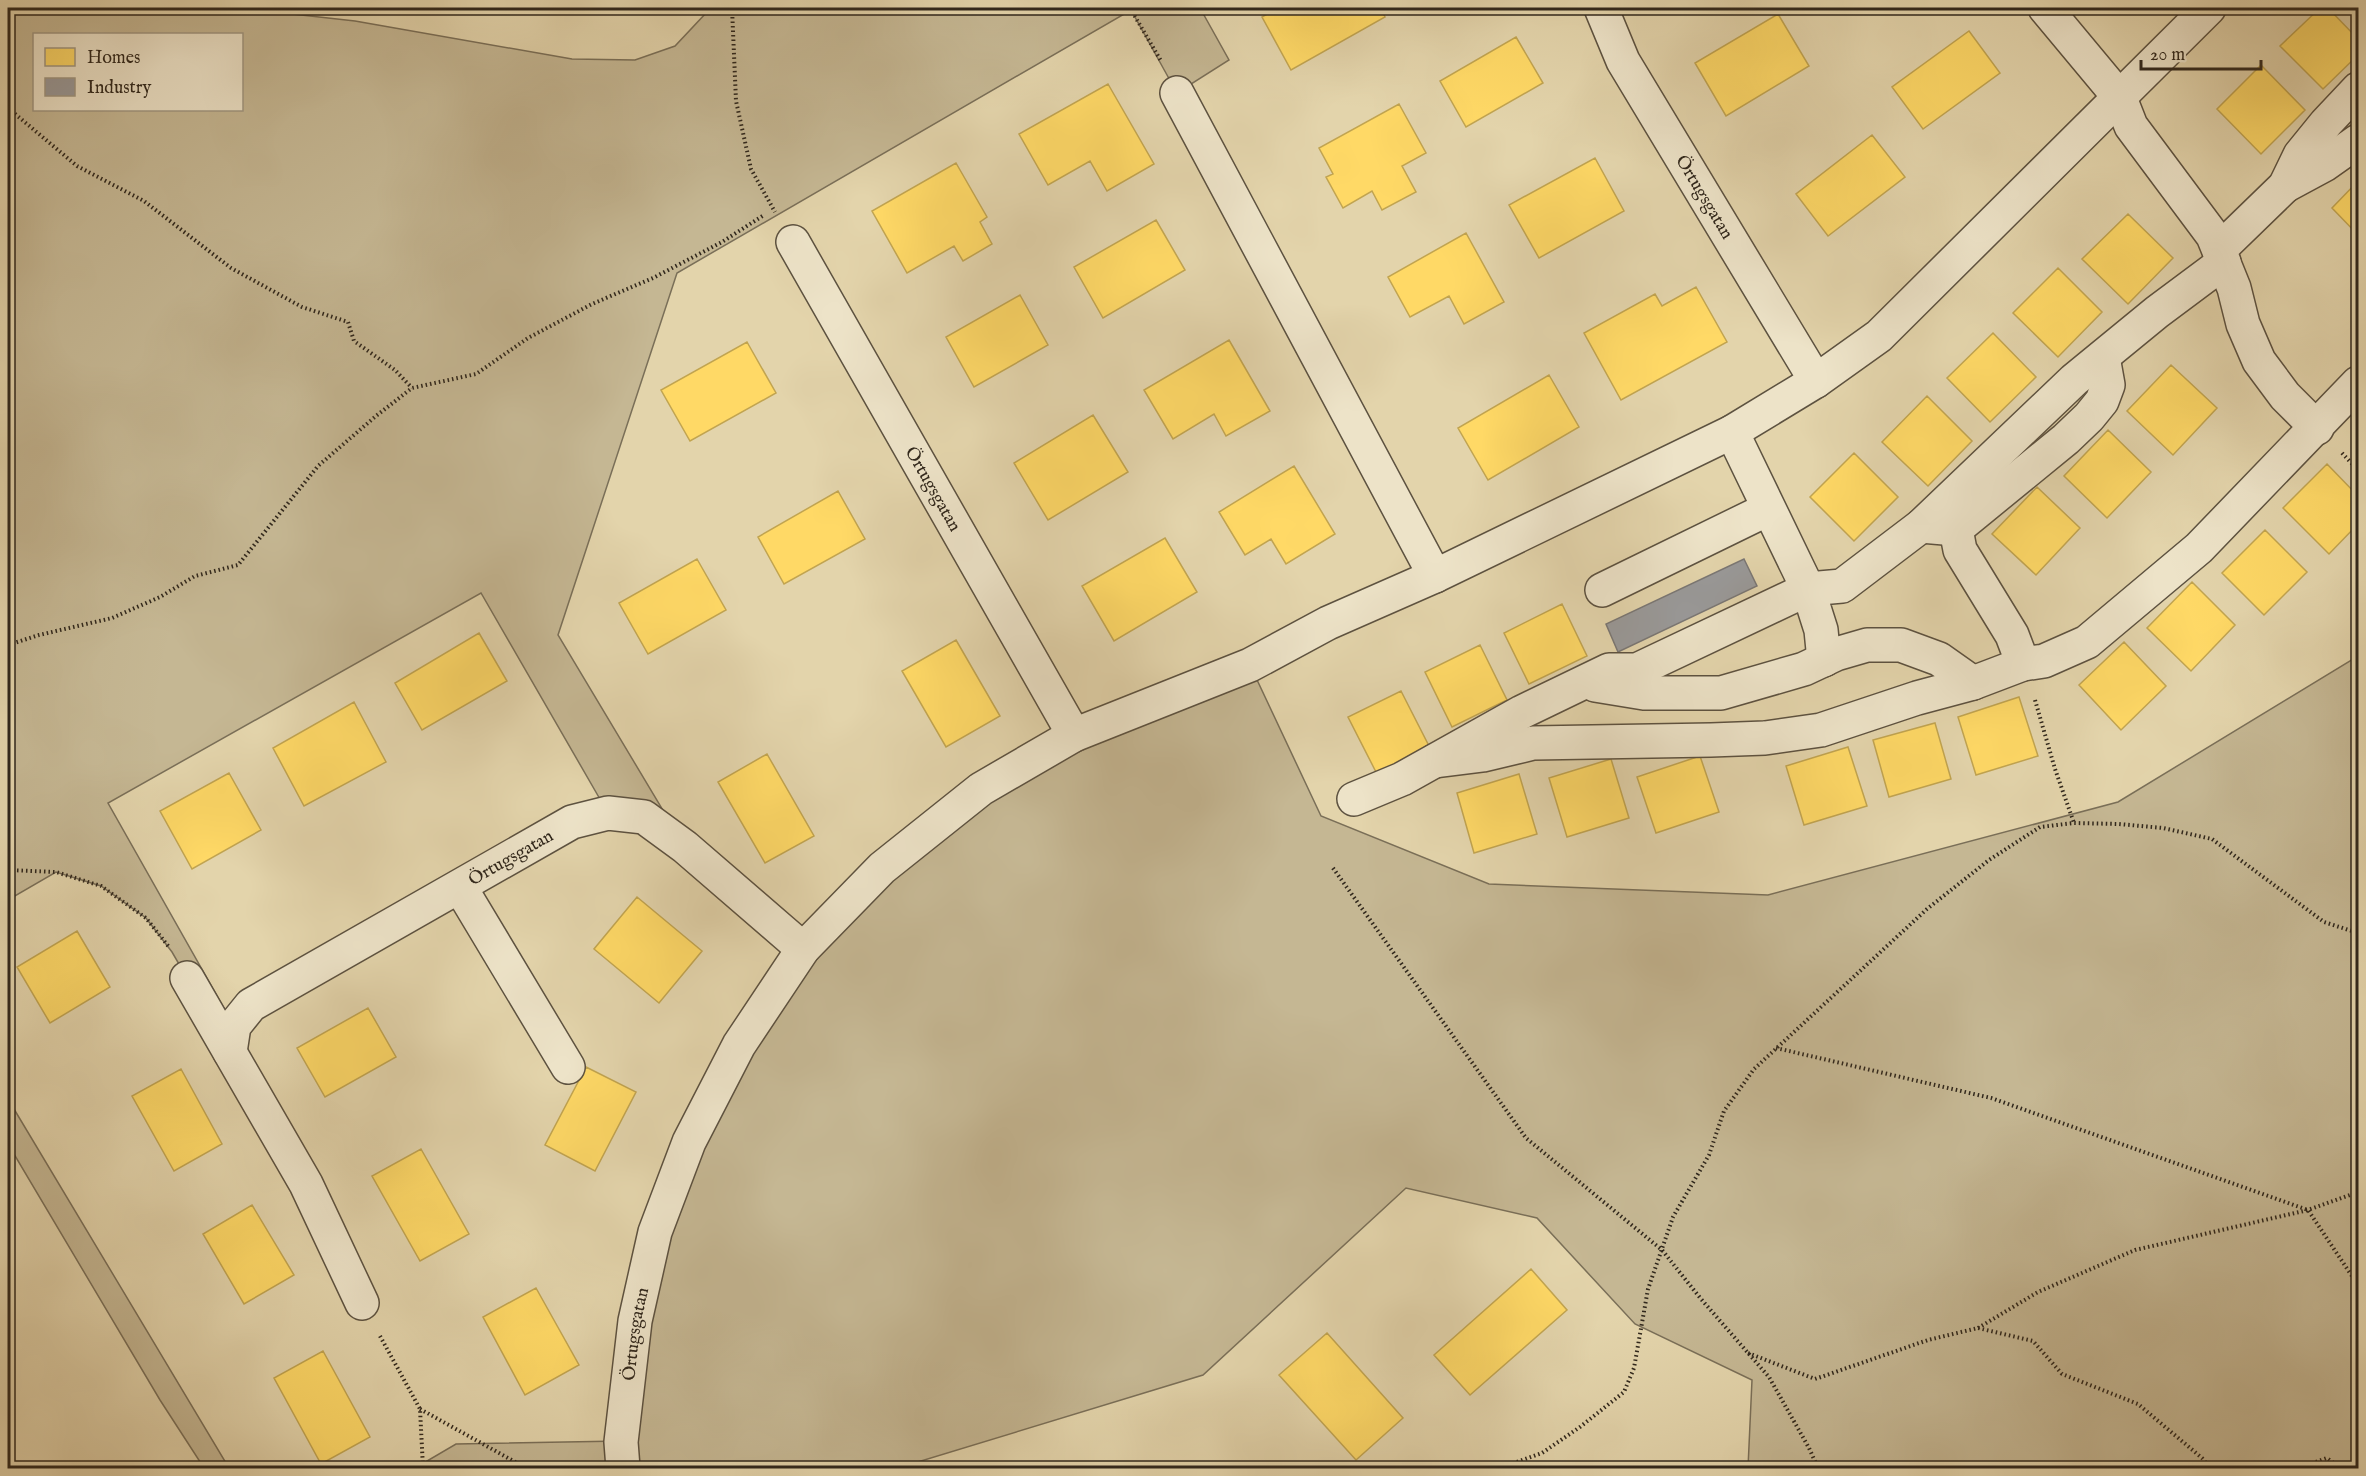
<svg xmlns="http://www.w3.org/2000/svg" width="2366" height="1476" viewBox="0 0 2366 1476" font-family="'IM FELL English',serif">
<style>
.green{fill:#c5b793;stroke:#7a6f58;stroke-width:1.5;fill-rule:evenodd}
.homes{fill:#ffd966;stroke:#c1a450;stroke-width:1.5}
.industry{fill:#999;stroke:#7a7774;stroke-width:1.5}
.lines{fill:none;stroke-linecap:round;stroke-linejoin:round}
.minor-casing{stroke:#5d5240;stroke-width:36}
.path{stroke:#30271c;stroke-width:4;stroke-dasharray:1.5 3;stroke-linecap:butt}
.minor{stroke:#ede3c8;stroke-width:33}
.labels{text-anchor:middle;stroke-width:6;stroke-linejoin:round;paint-order:stroke}
.street-label{font-size:18px;fill:#30271c;stroke:#ede3c8}
</style>
<rect width="100%" height="100%" fill="#e3d4ab"/>
<filter id="stains"><feTurbulence type="fractalNoise" baseFrequency=".00333" numOctaves="4"/><feColorMatrix values="0 0 0 0 .2 0 0 0 0 .09 0 0 0 0 .02 0 0 0 .5 -.17"/></filter>
<radialGradient id="worn" r=".72"><stop offset=".6" stop-color="#630" stop-opacity="0"/><stop offset="1" stop-color="#630" stop-opacity=".3"/></radialGradient>
<path class="green" d="M8 8H238L355 21 572 59 635 60 675 46 706 13 708 8H1200L1229 60 1177 93 1131 10 677 273 558 635 685 847 608 813 481 593 108 803 234 1026 230 1052 172 952 146 918 101 886 56 872 8 900ZM34 34H242V110H34Z
M2358 656V1468H1748L1752 1380 1635 1324 1537 1218 1406 1188 1203 1375 898 1468H415L456 1444 621 1441 655 1232 803 949 981 789 1250 665 1321 816 1489 884 1768 895 2118 802Z
M8 1099 229 1468H204L160 1400 8 1144Z"/>
<path class="homes" d="M1278 8H1380L1385 17 1291 70 1262 17Z
M2320 8H2328L2358 39V55L2323 89 2280 46Z
M1778 14 1809 66 1726 116 1695 63Z
M1969 31 2000 73 1923 129 1892 87Z
M1516 37 1543 83 1466 127 1440 81Z
M2261 65 2305 110 2261 154 2217 109Z
M1108 84 1154 164 1107 191 1090 161 1048 185 1019 134Z
M1399 104 1426 153 1402 166 1416 192 1382 210 1372 191 1343 208 1326 177 1333 174 1319 148Z
M1872 135 1905 177 1828 236 1796 194Z
M1595 158 1624 211 1539 258 1509 205Z
M956 163 987 217 980 222 992 244 963 261 954 246 907 273 872 211Z
M2358 181V235L2332 208Z
M2128 214 2173 258 2128 304 2082 259Z
M1156 220 1185 270 1103 318 1074 267Z
M1466 233 1504 302 1464 324 1449 296 1410 317 1388 277Z
M2058 268 2102 312 2058 357 2013 313Z
M1696 287 1727 342 1621 400 1584 333 1655 294 1662 306Z
M1020 295 1048 345 974 387 946 337Z
M1993 333 2036 377 1990 422 1947 378Z
M1229 340 1270 411 1226 436 1214 414 1173 439 1144 390Z
M747 342 776 393 690 441 661 390Z
M2171 365 2217 408 2173 455 2127 411Z
M1549 375 1579 427 1488 480 1458 428Z
M1927 396 1972 441 1928 486 1882 442Z
M1093 415 1128 472 1048 520 1014 463Z
M2108 430 2151 472 2107 518 2064 476Z
M1854 453 1898 497 1854 541 1810 497Z
M2327 464 2358 496V524L2329 554 2283 508Z
M1294 466 1335 534 1286 564 1271 539 1245 555 1219 512Z
M2037 487 2080 528 2036 575 1992 534Z
M838 491 865 539 784 584 758 537Z
M2265 530 2307 572 2264 615 2222 573Z
M1165 538 1197 592 1114 641 1082 586Z
M697 559 726 610 648 654 619 603Z
M2192 582 2235 625 2191 671 2147 628Z
M1562 604 1587 656 1529 684 1504 633Z
M479 633 507 681 422 730 395 683Z
M956 640 1000 716 946 747 902 671Z
M2124 642 2166 686 2121 730 2079 685Z
M1480 645 1507 700 1452 727 1425 672Z
M1401 691 1430 748 1377 774 1348 717Z
M2019 697 2038 756 1976 775 1958 717Z
M354 702 386 762 304 806 273 748Z
M1935 723 1951 779 1889 797 1873 740Z
M1848 747 1867 806 1804 825 1786 766Z
M767 754 814 836 765 863 718 782Z
M1700 756 1719 812 1656 833 1637 777Z
M1611 759 1629 818 1567 837 1549 778Z
M229 773 261 830 192 869 160 811Z
M1519 774 1537 834 1474 853 1457 793Z
M637 897 702 951 659 1003 594 949Z
M77 931 110 987 50 1023 17 967Z
M368 1008 396 1057 325 1097 297 1048Z
M586 1067 636 1092 595 1171 545 1145Z
M181 1069 222 1144 174 1171 132 1096Z
M421 1149 469 1234 420 1261 372 1176Z
M252 1205 294 1275 244 1304 203 1234Z
M1531 1269 1567 1310 1470 1395 1434 1355Z
M536 1288 579 1365 525 1395 483 1317Z
M1327 1333 1403 1418 1356 1460 1279 1375Z
M323 1351 370 1437 321 1464 274 1378Z"/>
<path class="industry" d="M1744 559 1757 586 1618 652 1606 624Z"/>
<g class="lines">
<defs>
<g id="minor">
<path id="s1" d="M1601 8 1623 61 1816 381"/>
<path d="M2045 8 2120 98 2131 126 2213 236 2234 288 2243 324 2259 361 2285 396 2317 428"/>
<path d="M1177 93 1435 576"/>
<path d="M2285 186 2324 165 2358 141"/>
<path id="s2" d="M793 242 1074 735"/>
<path d="M2219 250 2285 186 2300 155 2326 123 2358 89"/>
<path d="M1921 526 1956 529 2066 439 2089 417 2102 401 2108 385 2103 357"/>
<path d="M1956 529 1960 550 2012 635 2023 664"/>
<path d="M1602 590 1768 509"/>
<path d="M1824 660 1821 630 1808 589 1842 586 1921 526 2074 380 2157 312 2224 262"/>
<path d="M1595 685 1644 693H1721L1804 669 1836 654 1867 645H1901L1939 659 1973 683"/>
<path d="M1435 761 1483 755 1533 743 1711 740 1765 738 1821 730 1917 698 1973 683 2023 664 2044 661 2087 642 2199 548 2358 383"/>
<path d="M1354 799 1402 779 1522 712 1609 670H1637L1808 589 1732 432"/>
<path d="M460 887 568 1067"/>
<path d="M187 978 306 1184 362 1303"/>
<path id="s3" d="M230 1052 234 1026 251 1005 572 822 608 813 644 817 685 847 803 949"/>
<path id="s4" d="M623 1468 621 1442 635 1321 655 1232 689 1142 739 1045 803 949 882 868 981 789 1074 735 1250 665 1328 623 1435 576 1732 432 1816 381 1879 336 2209 8"/>
</g>
</defs>
<use href="#minor" class="minor-casing"/>
<path class="path" d="M732 8 736 101 751 169 775 212
M1130 8 1161 61
M8 108 77 166 144 201 231 268 302 307 348 322 354 341 395 370 412 388
M2342 453 2358 470
M8 645 39 635 112 618 160 597 195 576 238 565 318 466 376 416 412 388 476 374 528 338 592 304 653 278 722 242 764 215
M2035 700 2055 769 2074 823
M1333 868 1526 1138 1662 1250 1701 1299 1769 1377 1809 1448 1818 1468
M8 870 56 872 101 886 146 918 169 947
M1776 1048 1991 1098 2308 1210 2352 1276 2358 1275
M1978 1328 2038 1292 2135 1250 2308 1210 2358 1192
M380 1336 420 1409 423 1468
M1748 1353 1815 1379 1928 1340 1978 1328 2033 1341 2062 1374 2138 1404 2202 1458 2210 1468
M420 1409 526 1468
M1500 1468 1542 1453 1580 1427 1624 1392 1634 1368 1648 1289 1673 1217 1709 1155 1724 1111 1754 1069 1927 909 1989 860 2040 827 2074 823 2119 824 2163 828 2212 839 2324 922 2358 933
M2299 1468 2327 1458 2340 1468"/>
<use href="#minor" class="minor"/>
</g>
<g class="labels">
<g class="street-label">
<text dy="6" stroke="none"><textPath href="#s1" startOffset="216">Örtugsgatan</textPath></text>
<text dy="6" stroke="none"><textPath href="#s2" startOffset="284">Örtugsgatan</textPath></text>
<text dy="6" stroke="none"><textPath href="#s3" startOffset="352">Örtugsgatan</textPath></text>
<text dy="6" stroke="none"><textPath href="#s4" startOffset="135">Örtugsgatan</textPath></text>
</g>
</g>
<rect width="2366" height="1476" fill="none" stroke="#e3d4ab" stroke-width="30"/>
<rect x="9" y="9" width="2348" height="1458" fill="none" stroke="#30271c" stroke-width="3"/>
<rect x="15" y="15" width="2336" height="1446" fill="none" stroke="#30271c" stroke-width="1.5"/>
<rect x="33" y="33" width="210" height="78" fill="#ede3c8" stroke="#a19883" stroke-width="1.5"/>
<rect x="45" y="48" width="30" height="18" fill="#ffd966" stroke="#a19883" stroke-width="1.5"/>
<text x="87" y="63" font-size="18" fill="#30271c">Homes</text>
<rect x="45" y="78" width="30" height="18" fill="#999999" stroke="#a19883" stroke-width="1.5"/>
<text x="87" y="93" font-size="18" fill="#30271c">Industry</text>
<path d="M2141 60v9h120v-9" fill="none" stroke="#30271c" stroke-width="3"/>
<text x="2150" y="60" font-size="18" fill="#30271c" stroke="#ede3c8" stroke-width="4.5" paint-order="stroke">20 m</text>
<rect width="100%" height="100%" filter="url(#stains)"/>
<rect width="100%" height="100%" fill="url(#worn)"/>
</svg>
